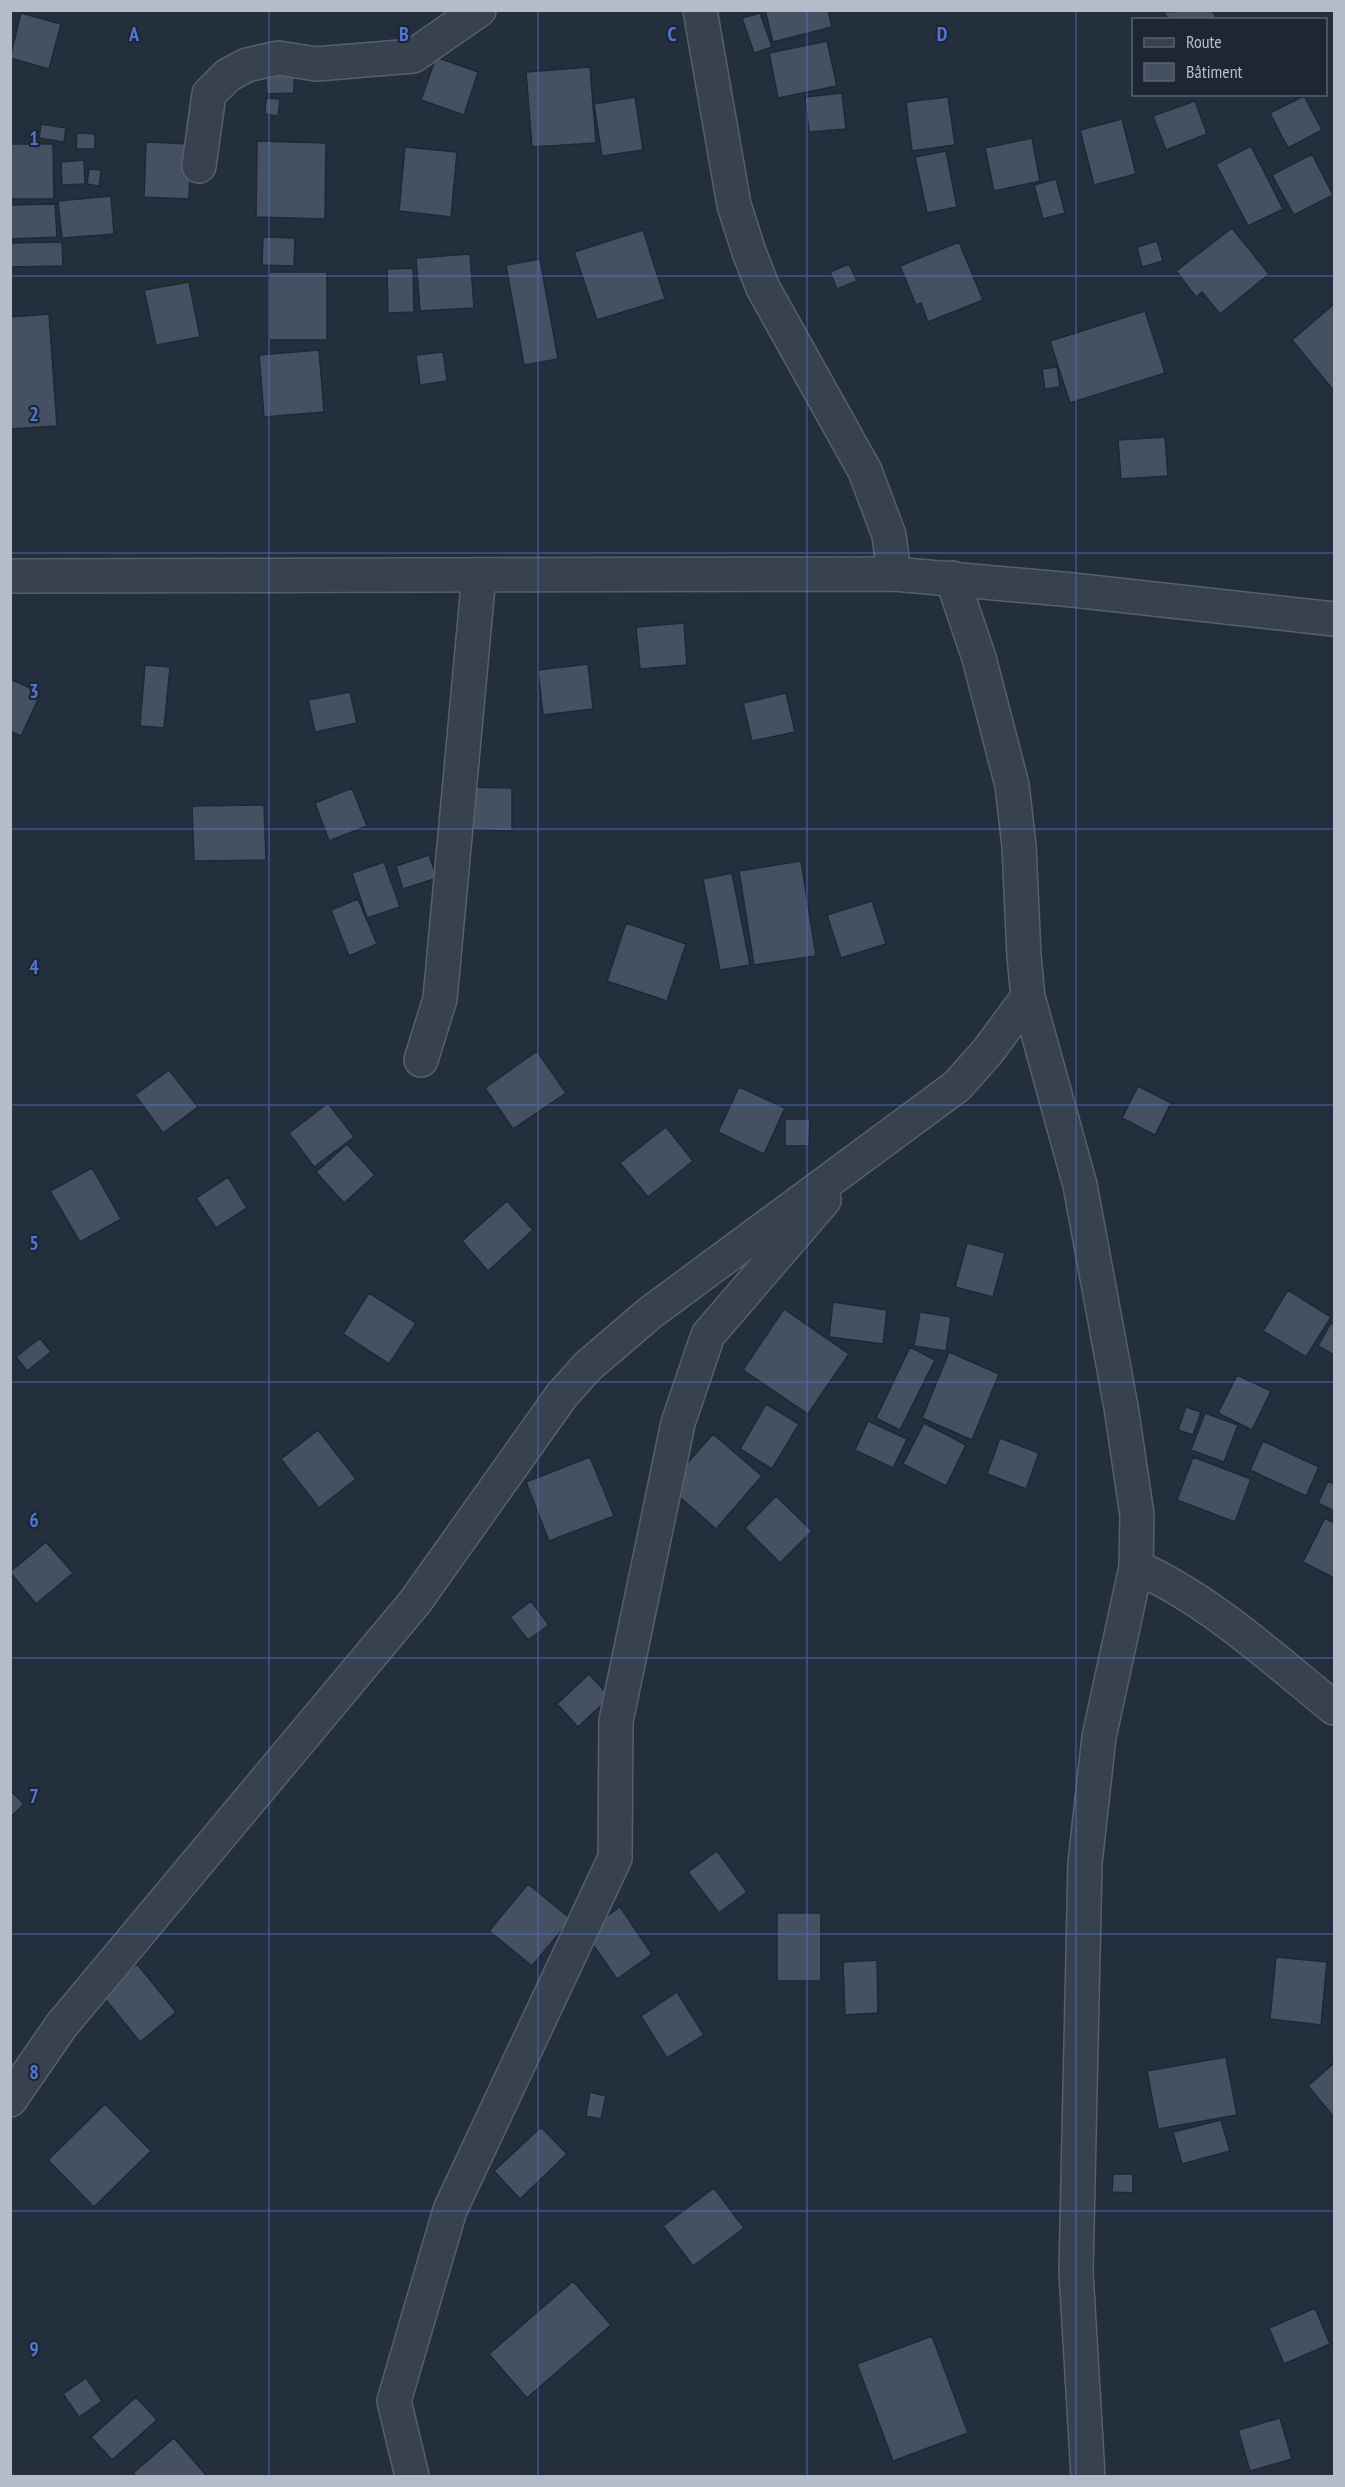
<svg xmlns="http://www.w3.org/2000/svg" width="1345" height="2487" viewBox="0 0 1345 2487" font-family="'PT Sans Narrow',sans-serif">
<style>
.building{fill:#455162;stroke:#1f2835;stroke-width:1.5}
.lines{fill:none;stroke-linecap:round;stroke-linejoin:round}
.minor-casing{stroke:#565f6c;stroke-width:36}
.tertiary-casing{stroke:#565f6c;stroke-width:36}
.minor{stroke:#38414e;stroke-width:33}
.tertiary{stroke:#38414e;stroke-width:33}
.grid{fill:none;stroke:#5274d3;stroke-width:1.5;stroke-opacity:0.55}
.grid-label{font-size:20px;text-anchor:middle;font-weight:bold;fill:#5274d3;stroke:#1d2633;stroke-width:4.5;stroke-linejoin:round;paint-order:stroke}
</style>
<rect width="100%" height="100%" fill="#242f3e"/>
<path class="building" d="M765 10H828L832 27 773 42Z
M1212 10 1218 20H1169L1163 12Z
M21 13 61 24 49 69 10 58Z
M760 13 772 47 754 53 742 18Z
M827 41 837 86 778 98 769 53Z
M436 57 478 72 464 115 421 100Z
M590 67 596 143 532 147 526 72Z
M294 70V93L267 94 265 71Z
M842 93 846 129 809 132 805 97Z
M1304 96 1322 130 1288 148 1270 113Z
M635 97 643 150 602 156 594 104Z
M948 97 955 145 912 151 906 102Z
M266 98 280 99 278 116 265 114Z
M1195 101 1207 134 1166 150 1153 116Z
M1122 119 1136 174 1094 185 1080 130Z
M41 124 66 128 64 142 39 138Z
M77 133 95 134V149H76Z
M1032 138 1040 181 994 191 985 148Z
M257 141 326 143 325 219 256 217Z
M146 142 191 144 189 199 144 197Z
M10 144H53L54 199H10Z
M1251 146 1283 209 1248 226 1216 164Z
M405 147 457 152 451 217 399 211Z
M946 151 957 207 927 213 915 157Z
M1312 154 1333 195 1294 215 1272 175Z
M84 160 85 184 62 185 61 162Z
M89 169 101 170 99 186 87 184Z
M1056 179 1065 213 1043 219 1034 185Z
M111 196 114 234 62 238 58 201Z
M55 204 57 237 10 239V205Z
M1232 228 1269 274 1220 314 1202 292 1196 297 1176 271Z
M643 230 665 299 597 320 574 252Z
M263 237 295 238 294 266 262 265Z
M1157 241 1163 261 1142 267 1137 247Z
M62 242 63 266 10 267V243Z
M959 242 983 300 928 322 921 303 916 305 900 266Z
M470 254 474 308 420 311 416 258Z
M540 259 558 359 524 365 506 265Z
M849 264 857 281 837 289 830 272Z
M413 268 414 312 388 313 387 269Z
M269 272H327V340H269Z
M189 282 200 337 156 345 144 290Z
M1334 304V391L1292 340Z
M1145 311 1165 373 1070 403 1050 341Z
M49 314 57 426 10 429V317Z
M319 350 324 412 264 417 259 355Z
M443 352 447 381 420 385 416 355Z
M1057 367 1060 387 1045 389 1042 369Z
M1165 437 1168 476 1121 479 1118 440Z
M684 623 687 665 640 669 636 627Z
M588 664 593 709 543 715 538 670Z
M145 665 170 667 164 728 140 726Z
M10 679 41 693 21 736 10 731Z
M350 692 357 723 315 732 308 700Z
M786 693 795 732 752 741 743 703Z
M463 787 512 788V831L461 829Z
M352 788 367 826 329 841 315 803Z
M264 805 266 860 194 861 192 806Z
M429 855 437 878 403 889 396 866Z
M801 861 816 956 754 965 739 871Z
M384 862 400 907 367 918 352 873Z
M732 873 750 965 720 970 703 879Z
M358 899 377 944 349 956 331 910Z
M872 901 886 944 841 958 827 915Z
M626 923 686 944 667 1001 607 981Z
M537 1051 566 1093 513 1129 485 1088Z
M169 1070 198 1107 163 1133 135 1095Z
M1138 1086 1171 1103 1155 1135 1122 1118Z
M739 1087 785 1108 764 1154 718 1132Z
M328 1103 354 1137 314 1167 289 1133Z
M785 1119H810L809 1146H785Z
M666 1127 693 1161 648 1197 620 1163Z
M347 1144 375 1175 344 1203 316 1172Z
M92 1168 121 1219 80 1242 50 1191Z
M228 1177 247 1208 216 1228 196 1198Z
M507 1201 533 1230 488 1271 462 1241Z
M967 1243 1005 1253 993 1297 955 1287Z
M1288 1290 1331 1317 1306 1357 1263 1331Z
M369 1293 416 1323 389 1364 343 1334Z
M833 1302 887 1310 883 1344 829 1337Z
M784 1309 849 1354 808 1414 743 1370Z
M920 1312 951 1317 946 1351 914 1346Z
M1331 1323 1334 1325V1355L1318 1346Z
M40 1338 51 1352 27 1371 16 1357Z
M910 1347 935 1360 900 1430 876 1418Z
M949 1352 999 1374 972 1440 922 1418Z
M1237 1375 1271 1391 1252 1430 1218 1413Z
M766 1404 799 1424 772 1469 740 1449Z
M1186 1407 1201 1412 1193 1435 1178 1430Z
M1205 1413 1238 1425 1224 1462 1191 1450Z
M868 1421 907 1439 893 1468 855 1450Z
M924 1423 966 1445 946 1486 903 1464Z
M318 1430 356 1479 319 1508 281 1459Z
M713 1434 762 1476 716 1529 667 1486Z
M1000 1438 1039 1453 1026 1489 987 1474Z
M1263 1441 1319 1467 1306 1496 1250 1470Z
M590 1457 614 1516 549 1541 526 1482Z
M1193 1457 1251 1479 1235 1522 1177 1500Z
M1328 1481 1334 1484V1511L1318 1503Z
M776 1496 812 1531 780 1563 745 1528Z
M1325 1518 1334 1523V1578L1303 1562Z
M46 1542 73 1573 36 1604 10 1572Z
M531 1601 549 1625 528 1640 510 1617Z
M589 1674 610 1697 578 1727 557 1704Z
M10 1790 24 1804 10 1818Z
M717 1851 747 1892 719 1913 688 1872Z
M528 1884 571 1919 532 1966 489 1931Z
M620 1907 652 1954 617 1979 584 1932Z
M777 1913H821V1981H777Z
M1276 1957 1327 1962 1321 2025 1270 2019Z
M877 1960 878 2013 845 2015 843 1962Z
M137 1964 176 2012 140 2042 101 1994Z
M677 1992 704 2035 667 2058 641 2016Z
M1226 2057 1237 2115 1158 2129 1147 2071Z
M1334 2063V2117L1308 2086Z
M590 2092 606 2096 601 2119 586 2116Z
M105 2104 151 2151 94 2207 48 2160Z
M1221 2120 1230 2151 1182 2164 1173 2132Z
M541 2127 567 2154 520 2199 494 2171Z
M1113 2174H1133V2193L1112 2192Z
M714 2188 744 2228 693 2266 663 2226Z
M573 2281 611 2325 527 2398 489 2354Z
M1315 2308 1330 2344 1284 2364 1269 2328Z
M932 2336 968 2433 893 2461 857 2364Z
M86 2378 102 2401 79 2417 63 2394Z
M136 2397 157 2420 112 2460 91 2437Z
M1280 2418 1292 2459 1250 2471 1238 2430Z
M174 2438 207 2476H136L133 2473Z"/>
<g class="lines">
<defs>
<path id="minor" d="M700 10 734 205 749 252 763 288 865 471 889 535 894 574
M199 166 209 94 228 75 247 65 278 58 316 64 413 56 479 10
M952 578 979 658 1012 785 1019 846 1024 956 1028 997 1080 1185 1121 1407 1137 1515 1136 1567 1099 1737 1085 1863 1076 2272 1088 2476
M421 1060 440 999 479 575
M1136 1567C1210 1600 1271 1657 1334 1708
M10 2100 61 2026 415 1602 562 1395 588 1366 650 1313 957 1086 988 1051 1028 997
M412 2476 394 2401 450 2210 615 1858 616 1721 678 1423 708 1335 824 1200"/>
<path id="tertiary" d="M10 576 894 574 1073 590 1334 619"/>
</defs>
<use href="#minor" class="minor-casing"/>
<use href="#tertiary" class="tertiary-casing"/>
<use href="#minor" class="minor"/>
<use href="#tertiary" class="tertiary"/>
</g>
<path class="grid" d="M269 10V2476M538 10V2476M807 10V2476M1076 10V2476M10 276H1334M10 553H1334M10 829H1334M10 1105H1334M10 1382H1334M10 1658H1334M10 1934H1334M10 2211H1334"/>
<g class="grid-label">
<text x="134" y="41">A</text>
<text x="404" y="41">B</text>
<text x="672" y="41">C</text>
<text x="942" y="41">D</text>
<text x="34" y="145">1</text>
<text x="34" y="421">2</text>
<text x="34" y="698">3</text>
<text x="34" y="974">4</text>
<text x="34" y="1250">5</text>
<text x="34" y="1527">6</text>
<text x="34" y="1803">7</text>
<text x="34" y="2079">8</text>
<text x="34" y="2356">9</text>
</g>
<rect width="1345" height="2487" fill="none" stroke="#b4bcc9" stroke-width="24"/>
<rect x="1132" y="18" width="195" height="78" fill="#1d2633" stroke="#59626f" stroke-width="1.5"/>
<rect x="1144" y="38" width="30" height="9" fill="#38414e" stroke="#59626f" stroke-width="1.5"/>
<text x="1186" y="48" font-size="18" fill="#b4bcc9">Route</text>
<rect x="1144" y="63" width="30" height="18" fill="#455162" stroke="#59626f" stroke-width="1.5"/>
<text x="1186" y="78" font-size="18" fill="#b4bcc9">Bâtiment</text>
</svg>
